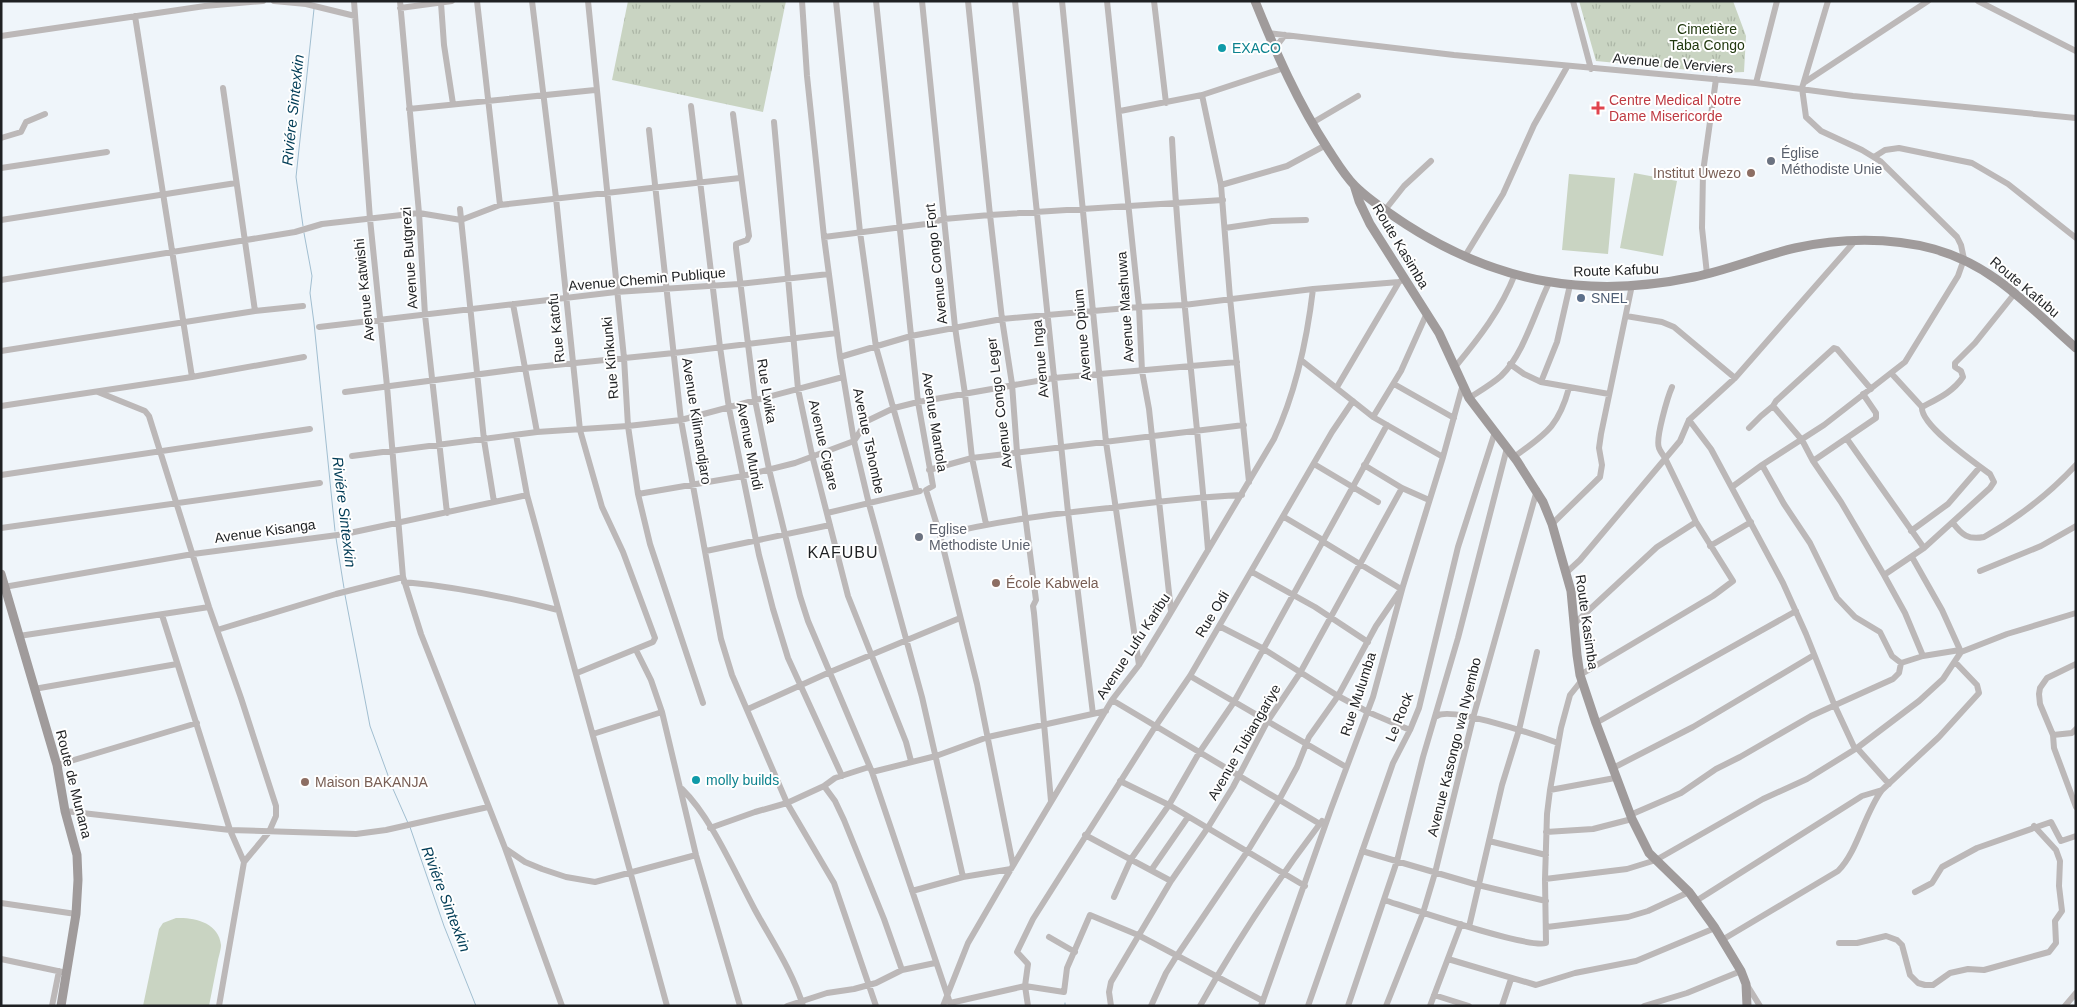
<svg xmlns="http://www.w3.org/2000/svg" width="2077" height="1007" viewBox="0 0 2077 1007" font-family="Arial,sans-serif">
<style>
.grass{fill:url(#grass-tufts)}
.pitch{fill:#c9d4c2}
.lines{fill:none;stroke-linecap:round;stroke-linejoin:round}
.stream{stroke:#a1bed0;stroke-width:1}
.street{stroke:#bcb8b8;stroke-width:6}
.secondary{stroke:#a09b9b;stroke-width:9}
.culture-dot{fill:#0f9aa8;stroke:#fff;stroke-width:2}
.health-dot{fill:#e0444e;stroke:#fff;stroke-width:2}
.worship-dot{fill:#6b7280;stroke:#fff;stroke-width:2}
.education-dot{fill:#8d6e63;stroke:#fff;stroke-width:2}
.service-dot{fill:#5c6f8a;stroke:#fff;stroke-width:2}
.labels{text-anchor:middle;stroke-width:4;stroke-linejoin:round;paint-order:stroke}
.park-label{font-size:14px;fill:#21380e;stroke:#fff}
.culture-label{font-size:14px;fill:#0d838f;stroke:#fff;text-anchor:start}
.street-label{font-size:14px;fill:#1f2123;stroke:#fff}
.health-label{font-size:14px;fill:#be3a42;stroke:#fff;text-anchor:start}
.worship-label{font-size:14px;fill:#5b616d;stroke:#fff;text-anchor:start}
.education-label{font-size:14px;fill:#785e54;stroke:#fff;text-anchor:start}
.service-label{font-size:14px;fill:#4e5e75;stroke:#fff;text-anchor:start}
.water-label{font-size:15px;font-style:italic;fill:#013c56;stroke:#fff}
.quarter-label{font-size:16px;letter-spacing:1px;fill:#1f2123;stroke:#fff}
</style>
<defs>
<pattern id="grass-tufts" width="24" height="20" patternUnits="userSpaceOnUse" patternTransform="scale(1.25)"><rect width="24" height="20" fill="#c9d4c2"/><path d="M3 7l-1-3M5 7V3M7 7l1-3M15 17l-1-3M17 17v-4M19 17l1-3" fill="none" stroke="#acb6a6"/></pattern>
</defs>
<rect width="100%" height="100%" fill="#eff5fa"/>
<path class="grass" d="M628 1H786L763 112 612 80Z
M1579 1H1733L1746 36 1744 72 1721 73 1596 61Z"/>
<path class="pitch" d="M1634 173 1677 181 1663 256 1620 248Z
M1569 174 1615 178 1608 254 1562 250Z
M176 918C193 917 219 922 221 945 221 949 219 956 218 960 215 975 212 991 209 1006H143L159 929 163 923Z"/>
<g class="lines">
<path class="stream" d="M303 226 296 177 314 9
M304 233 312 276 310 293 314 323 335 531
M336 538 344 588
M345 595 370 726 393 789 408 823
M410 827 444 926 476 1006
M1065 1003V1006"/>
<path class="street" d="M274 1 306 4 355 16
M354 1 370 219 387 386 403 577 421 634 505 848 562 1006
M400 1 419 213 425 315 447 513
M477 1 500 205
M532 1 556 198 580 430 602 507 623 552 655 638 653 642 577 673
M588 1 624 358 628 426 638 494 650 544 703 703
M802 1 807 76 824 237 840 357 854 441 869 504 922 697 963 877
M836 1 860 232 876 347 917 492
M876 1 918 402 933 486 926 490 940 535 977 684 1013 865
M922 1 955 327 965 394 972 458 986 524
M968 1 990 215 1002 319 1012 384 1017 452 1036 600 1033 606 1034 613 1051 801
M1015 1 1068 512 1093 714
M1062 1 1106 442 1139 665
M1107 1 1139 307 1142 371 1149 409 1171 611
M1154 1 1166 103
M1573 1 1591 69
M1978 1 2076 51
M441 3 444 45 453 104
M400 8 452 1
M135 16 192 377
M1268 33 1454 55 1756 83 1853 96 2076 118
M1 36 205 6 263 1
M1275 48 1285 35
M1805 82 1928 1
M1756 83 1777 1
M223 88 255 311
M1202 95 1221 185 1230 298 1249 482
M691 106 720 347 729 408 759 555 773 609 788 658 842 776
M409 109 595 90
M1120 111 1202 95 1284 68
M733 114 749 236 747 240 736 244V248L755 400 769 469 800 596 808 621 872 772 951 1006
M774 122 798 389 812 455 848 596 906 742 911 761
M1312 123 1358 96
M649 130 681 420 721 639 732 675 787 803 834 883 876 1006
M1 138 21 132 26 122 45 114
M1172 139C1179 277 1197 413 1208 550
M1874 157 1885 150 1899 148 1972 163 2008 184 2076 238
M1 168 107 152
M1221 185 1287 166 1326 145
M460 209 484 440 494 502
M1385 210 1404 186 1431 161
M1 220 236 183
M1225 228 1272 221 1306 220
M824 237 926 224 944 219 990 215 1223 200
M1465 256 1503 194 1534 125 1567 67
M1707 274 1702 228 1703 172 1716 79
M1 280 295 232 322 224 419 213 461 220 500 205 740 178
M513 304 537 432
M1626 316 1662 322 1674 327 1735 378
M319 327 616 292 739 284 829 274
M1 351 255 311 303 306
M840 357 911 336 1002 319 1139 307 1184 305 1313 289 1399 282 1404 279
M1301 360 1373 417 1443 457
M1510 364 1524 374 1541 382 1609 394
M1455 367C1479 338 1501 310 1515 274
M1891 373 1922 407
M1541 382 1557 342 1570 285
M1394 384 1454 418
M1337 387 1399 282
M98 392 145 411 149 416 209 607 241 698 276 806V816L269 832 244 862 219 1006
M345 392 526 368 674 353 837 333
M1863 394 1876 413V418L1813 461 1802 440 1773 406 1776 401 1834 348 1837 349 1871 389
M1469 398C1480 391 1492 384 1501 376 1524 354 1535 311 1549 283
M1 406 192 377 304 357
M1922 407C1937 399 1953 392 1963 377L1961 371 1955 367V363L1975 343 2015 293
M1373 417 1401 371 1427 313
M1689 420 1711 449 1783 583 1806 634 1834 704 1855 749
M1749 428 1761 416 1773 406
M516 435 527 495 667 1006
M1847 439 1924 548
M352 456 537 432 628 426 681 420 843 377
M1514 457C1545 434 1558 428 1569 388
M1813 461 1841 502 1884 575 1905 613 1923 656
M1314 464 1378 502
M1364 465 1402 488 1429 500
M1762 465 1784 504 1810 543 1837 598 1855 617 1880 632 1892 656 1901 663 1923 656 1960 650
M929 470 972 458 1244 425
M1 475 310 429
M1732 487 1762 465 1824 425 1905 362 1958 276 1964 259 1961 245 1957 237 1880 161 1862 150 1821 131 1806 117 1802 88 1828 1
M638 494 743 476 795 463 854 441 867 421 894 408 918 402 1054 378 1237 362
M827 513 920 491
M1284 517 1323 540
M1953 523C1962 535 1968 540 1984 537 2018 518 2049 494 2076 465
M1552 524 1600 477 1602 465 1599 448 1601 434 1632 285
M1 528 320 483
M1911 531 1948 504 1980 467
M940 535C996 521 1052 514 1109 508 1153 502 1197 497 1242 495
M1322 541 1401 589
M1710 546 1751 522
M706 551 830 525
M1912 557 1942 610 1961 652
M1980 571 2041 546 2076 526
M1252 572 1315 607 1368 642
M1567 572 1580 560 1680 441 1689 420 1735 378 1855 241
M1884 575 1924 548 1990 488 1994 482 1990 474C1975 463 1920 425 1922 407
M404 582C457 587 507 597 558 610
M4 587 193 554 345 534 527 495
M162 615 230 830 244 862
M1574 624 1657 547 1696 522
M1219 626 1262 648 1338 696 1368 712 1410 730
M217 630 336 594 403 577
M19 636 209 607
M636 650 651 680 662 712 696 855 740 1006
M1961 652 2007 634 2076 613
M2076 664 2047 678 2040 688 2039 694 2040 704 2053 735 2054 748 2076 807
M1580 675 1713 596 1733 581 1696 522 1665 458C1663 455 1660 451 1659 448 1655 439 1668 396 1672 387
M1190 676 1346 767
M34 689 177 664
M1112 700 1320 824
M748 709 830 672 960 618
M1437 716C1451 706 1539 736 1558 743
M1596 723 1796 611
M593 734 662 712
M2053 735 2072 733 2076 729
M1857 748 1889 784
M57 765 197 723
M1613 768 1693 727 1814 655
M872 772 936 756 988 737 1106 711
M1120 781 1169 805 1305 886
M824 786 835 801 844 820 884 919 902 970
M682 789C711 817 735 873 755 910 772 941 793 972 803 1006
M1550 790 1615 778
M65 811 230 830 356 834 386 830 488 807
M1630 815 1681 793 1716 769 1740 757 1811 716 1893 679 1899 673 1901 663
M710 828 755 812 787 803 824 786 835 778 869 767
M1546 832 1593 829 1632 819
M1085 835 1171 881
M1489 841 1546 855
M506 849 525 862 542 869 566 877 595 882 696 855
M1362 851 1478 885 1546 901
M1152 869 1188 817
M1545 879 1627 869 1656 860 1763 799 1807 779 1857 748 1919 701 1943 679 1961 652
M912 891 963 877 1011 869
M1915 892 1932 883 1942 867 1977 848 2051 822 2061 841 2076 836
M1114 897 1131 859 1169 805 1199 753 1234 702 1387 425
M1384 900C1409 908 1528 949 1546 943L1545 879 1547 814 1550 790 1561 728 1570 695 1582 680
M1696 901 1862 796 1882 790 1939 737 1979 693 1977 685 1955 662
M1 903 76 914
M1469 927 1502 785 1519 730 1537 652
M1547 927 1628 917 1648 911 1689 892
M1049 937 1075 952
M1722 940 1838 871C1858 851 1864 814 1882 790
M1839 943H1857L1886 936 1897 940 1902 945 1910 975 1918 983 1925 985H1933L1950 973 1968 969 1984 970 2049 952 2056 943 2055 921 2062 911 2059 886 2060 861 2056 850 2034 826
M1 959 67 973
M1448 959 1536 985 1575 973 1636 961 1715 928
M1747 985 1760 1006
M1434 995 1469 1006
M950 1003 1025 986 1064 992 1067 968 1090 915 1138 935 1263 1001
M52 1006 59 971
M787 1006 827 993 854 989 876 983 902 970 935 963
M943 1006 968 943 1011 869 1112 700 1139 665 1164 624 1274 439C1296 392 1307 340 1313 289
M1028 1006 1025 986 1028 964 1017 952 1033 919 1155 727 1190 676 1332 432 1353 401
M1111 1006 1109 992 1111 982 1171 881 1207 829 1233 787 1267 722 1300 673 1402 488
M1151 1006 1166 973 1176 957 1247 852 1279 800 1297 767 1309 737 1338 696 1376 626 1400 591
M1200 1006C1236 942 1278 879 1322 821
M1261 1006 1331 809 1373 697 1403 586 1443 457 1463 384
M1308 1006 1393 763 1410 730 1419 708 1458 547 1495 432
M1348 1006 1397 861 1423 757 1458 638 1507 448
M1386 1006 1423 913 1435 873 1473 718 1537 490
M1430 1006 1461 924
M1502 1006 1511 979
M1644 1006 1687 993 1741 971
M2065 1006 2076 993"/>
<path class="secondary" d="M1255 1C1276 53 1298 103 1328 149 1336 161 1344 175 1355 186 1370 201 1389 213 1407 225 1497 283 1589 299 1694 277 1728 270 1761 256 1795 248 1839 238 1890 237 1934 249 1995 266 2030 308 2076 348
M1354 185 1359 201 1370 224 1439 333 1469 398 1517 461 1543 502 1552 524 1571 591 1577 655 1580 675 1596 723 1632 819 1649 853 1689 892 1715 928 1741 971 1746 984 1747 1006
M1 574 57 765 65 811 77 855 78 880 76 914 61 1006"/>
</g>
<g class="culture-dot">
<circle cx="1222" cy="48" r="5"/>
<circle cx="696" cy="780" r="5"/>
</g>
<path class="health-dot" d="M1595.5 100.5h5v5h5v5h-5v5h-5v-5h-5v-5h5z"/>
<g class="worship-dot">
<circle cx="1771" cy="161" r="5"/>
<circle cx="919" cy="537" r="5"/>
</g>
<g class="education-dot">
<circle cx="1751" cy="173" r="5"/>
<circle cx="996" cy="583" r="5"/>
<circle cx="305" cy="782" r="5"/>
</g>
<circle class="service-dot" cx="1581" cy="298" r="5"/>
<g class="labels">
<g class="park-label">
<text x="1707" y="34">Cimetière<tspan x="1707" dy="16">Taba Congo</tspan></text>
</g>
<g class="culture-label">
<text x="1232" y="53">EXACO</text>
<text x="706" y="785">molly builds</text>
</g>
<g class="street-label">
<text transform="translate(1673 63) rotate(5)" y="5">Avenue de Verviers</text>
<text transform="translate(1401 246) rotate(59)" y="5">Route Kasimba</text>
<text transform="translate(409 258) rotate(-94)" y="5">Avenue Butgrezi</text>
<text transform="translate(936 264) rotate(-96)" y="5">Avenue Congo Fort</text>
<text transform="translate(1616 270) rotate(-2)" y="5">Route Kafubu</text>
<text transform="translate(647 279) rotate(-5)" y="5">Avenue Chemin Publique</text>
<text transform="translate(2025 287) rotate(40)" y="5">Route Kafubu</text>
<text transform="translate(364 290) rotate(-96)" y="5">Avenue Katwishi</text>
<text transform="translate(1125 307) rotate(-94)" y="5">Avenue Mashuwa</text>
<text transform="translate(556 328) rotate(-96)" y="5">Rue Katofu</text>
<text transform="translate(1082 335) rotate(-95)" y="5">Avenue Opium</text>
<text transform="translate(610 358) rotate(-95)" y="5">Rue Kinkunki</text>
<text transform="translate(1040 359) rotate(-95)" y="5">Avenue Inga</text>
<text transform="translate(767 391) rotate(81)" y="5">Rue Lwika</text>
<text transform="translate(999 403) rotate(-97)" y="5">Avenue Congo Leger</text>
<text transform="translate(697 421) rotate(81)" y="5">Avenue Kilimandjaro</text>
<text transform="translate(935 422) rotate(81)" y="5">Avenue Mantola</text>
<text transform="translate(869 441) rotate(78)" y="5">Avenue Tshombe</text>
<text transform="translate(824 445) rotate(77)" y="5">Avenue Cigare</text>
<text transform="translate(750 446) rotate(79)" y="5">Avenue Mundi</text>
<text transform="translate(265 531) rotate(-8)" y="5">Avenue Kisanga</text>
<text transform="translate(1212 614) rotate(-59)" y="5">Rue Odi</text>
<text transform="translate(1587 622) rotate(82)" y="5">Route Kasimba</text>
<text transform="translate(1133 646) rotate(-57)" y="5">Avenue Lufu Karibu</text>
<text transform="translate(1358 694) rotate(-72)" y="5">Rue Mulumba</text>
<text transform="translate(1399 717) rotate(-68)" y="5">Le Rock</text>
<text transform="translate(1244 742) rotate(-60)" y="5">Avenue Tubiangariye</text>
<text transform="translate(1454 747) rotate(-76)" y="5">Avenue Kasongo wa Nyembo</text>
<text transform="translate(74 784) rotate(76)" y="5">Route de Munana</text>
</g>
<g class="health-label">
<text x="1609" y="105">Centre Medical Notre<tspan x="1609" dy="16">Dame Misericorde</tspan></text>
</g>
<g class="worship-label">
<text x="1781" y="158">Église<tspan x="1781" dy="16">Méthodiste Unie</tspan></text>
<text x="929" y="534">Eglise<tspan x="929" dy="16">Methodiste Unie</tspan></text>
</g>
<g class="education-label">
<text x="1741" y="178" text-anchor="end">Institut Uwezo</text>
<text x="1006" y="588">École Kabwela</text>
<text x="315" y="787">Maison BAKANJA</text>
</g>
<g class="service-label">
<text x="1591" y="303">SNEL</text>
</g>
<g class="water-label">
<text transform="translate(293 110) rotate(-84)" y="5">Riviére Sintexkin</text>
<text transform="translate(344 512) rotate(83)" y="5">Riviére Sintexkin</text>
<text transform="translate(446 899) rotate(69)" y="5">Riviére Sintexkin</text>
</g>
<g class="quarter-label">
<text x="843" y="558">KAFUBU</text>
</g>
</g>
<rect width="2077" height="1007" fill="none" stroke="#1f2123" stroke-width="5"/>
</svg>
